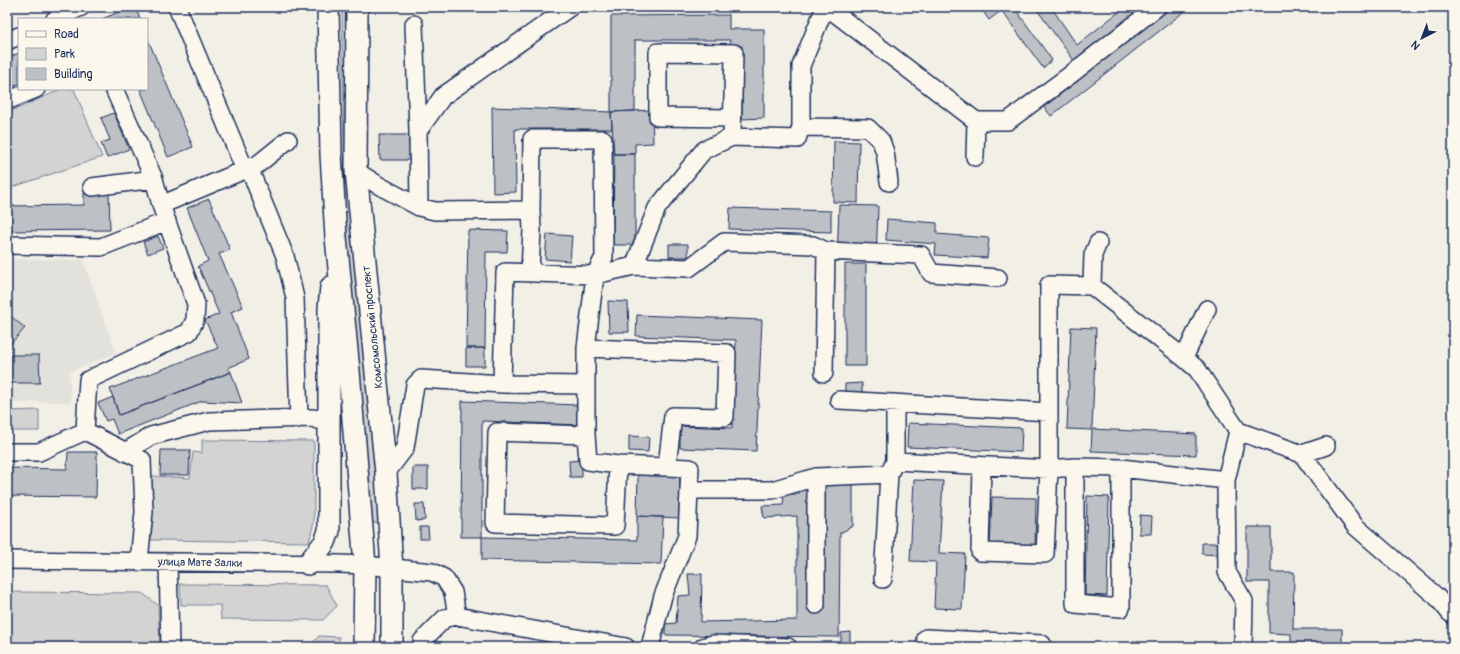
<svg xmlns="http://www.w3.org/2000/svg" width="1460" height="654" viewBox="0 0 1460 654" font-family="Pangolin,sans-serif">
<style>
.built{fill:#e2e1dc}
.green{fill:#d2d3d2;stroke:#768198}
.building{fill:#bdc0c4;stroke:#1b2f5e}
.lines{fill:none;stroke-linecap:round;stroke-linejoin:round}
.minor-casing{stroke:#1b2f5e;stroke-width:20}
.major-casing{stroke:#1b2f5e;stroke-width:24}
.minor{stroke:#fbf7ec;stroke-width:17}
.major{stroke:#fbf7ec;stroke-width:21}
.labels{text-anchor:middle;stroke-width:3.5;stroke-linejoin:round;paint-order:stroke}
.street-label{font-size:11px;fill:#1b2f5e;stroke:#fbf7ec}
</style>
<rect width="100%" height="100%" fill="#f2efe6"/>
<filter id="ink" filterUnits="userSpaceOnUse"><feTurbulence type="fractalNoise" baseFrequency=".025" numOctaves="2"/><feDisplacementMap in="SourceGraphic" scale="8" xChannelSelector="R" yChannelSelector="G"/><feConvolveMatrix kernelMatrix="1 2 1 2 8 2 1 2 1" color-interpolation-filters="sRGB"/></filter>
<g filter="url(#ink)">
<path class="built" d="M7 259 83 260 116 353 69 372 71 402 7 403Z"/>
<path class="green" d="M342 7H347L382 522 373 523 345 213Z
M62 89H74L102 157 7 189V113Z
M39 410V431H7V411Z
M202 440 314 441V522L309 542 151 540 152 476 190 478 193 452 202 453Z
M180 584 326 585 337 606 323 620 221 619 220 605H181Z
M7 592 142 593 158 605 160 647H7Z
M319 636 339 637V647H309Z"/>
<path class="building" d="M131 7H135L140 19H102Z
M980 7H999L1002 10 989 20Z
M999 7H1014L1052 60 1043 68Z
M1035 7H1051L1077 45 1125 7H1145L1075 62Z
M1172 7H1190L1051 116 1044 107Z
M729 15V29H764V118L742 119V46H730V40H635V111L611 112V16Z
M147 37 193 147 168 157 140 89H147Z
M19 53V84L7 88V58Z
M492 107 611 112 612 129H515L516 192 493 193Z
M652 110 653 143 635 144V154H614L611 112Z
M114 113 129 149 107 158 101 143 110 140 101 118Z
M379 135H409L410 160H380Z
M834 141 859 142 858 203 833 202Z
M614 154H635V245H613Z
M109 192 110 230 7 231V206L84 205V193Z
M209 199 230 250 219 254 243 307 231 312 249 359 228 368 231 372 119 415 110 389 218 348 205 320 219 314 198 266 208 261 187 208Z
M839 205 878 206 876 262 837 261Z
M730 208 831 211V232L729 229Z
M887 219 937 223V234L989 238 987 258 935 255 936 244 886 240Z
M468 230 508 231 507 252H486L485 348H466Z
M547 234 572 236 570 261 545 259Z
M158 236 163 248 148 254 143 242Z
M669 244H688V257H669Z
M845 264H866V366H845Z
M608 301 628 302 629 332H609Z
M7 313 25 328 7 348Z
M637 315 762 320 756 451 680 448V426L732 428 736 340 636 336Z
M1071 327 1096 328 1092 429 1196 434V455L1091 451 1092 430 1067 429Z
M466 348H485V366H466Z
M7 355H39L40 383H7Z
M231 372 242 403 202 401 118 434 112 419 106 421 98 403 113 397 119 415Z
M862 383V396H845V384Z
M462 401 579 405V425L482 421V537H461Z
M908 423 1022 428 1021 452 907 447Z
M629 436 649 437 648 452 629 451Z
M161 450H190L189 475H160Z
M68 452H97L96 497 7 496V468L67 469Z
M582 460V477H570L569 461Z
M413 467H428V489H413Z
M638 474 680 476 679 518 637 516Z
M853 480V526L840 533 839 637 665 635V624L676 623 678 596 690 595 688 574H702L701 622 797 620V516L764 518 762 506 783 505 784 494H799L798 486H809L810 611 822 612 824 482Z
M914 480 943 481 939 553 965 554 962 609 934 608 936 562 910 561Z
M1087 496 1109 497 1107 596 1085 595Z
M992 497 1036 498 1035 548 990 546Z
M415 504H424L425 520 416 521Z
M1140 515 1152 516 1151 534H1139Z
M637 516 663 517 661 564 482 560V537L637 540Z
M420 527H428L429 539H420Z
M1247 527H1271V572H1294L1293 629H1342V646L1393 647H1291V634L1269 633V582H1247Z
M1202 543H1221V555L1202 554Z
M850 632V643H841V633Z
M431 642H442V647H431Z"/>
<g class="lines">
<defs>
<path id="minor" d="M177 7 245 170
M827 7 976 121 975 157
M55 19 81 7
M414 24 418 131
M7 41 19 36
M7 101 36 89
M731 118 658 117V52L734 53 732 137
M976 121H1008L1070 75 1157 7
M801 127 868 128 881 141 885 152 889 182
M249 168 257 165 288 140
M356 171 378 185 419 207 435 211 531 210 532 230 530 272
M92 187 154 179
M161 205 249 168 285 256 295 298 299 419
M419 207 418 131 443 96 570 7
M531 210 532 139H603L604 257 595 275 586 348V435L588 461 618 465 690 468 687 536 663 596 650 647
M7 245 101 247 167 221
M634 266 689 268 724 242 813 245 826 251 921 255 931 273 998 278
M1092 286 1093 255 1098 243
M586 348 727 353 725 417 673 416 667 466
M1184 358 1207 309
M824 373 826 251
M502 384 505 272 595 275 634 266 657 208 704 150 732 137 797 139 801 127V66L825 7
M839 400 1049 412
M85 431 88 380 189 332 195 320 196 304 161 205 154 179 114 89
M1238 431 1226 480 1227 572 1244 601 1243 647
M586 435 497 432 495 523 615 526 618 465
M7 452H39L85 431 142 460 144 512 139 561
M125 452 151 436 209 421 313 418 318 420 329 412
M1302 454 1355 526 1437 597 1450 613 1453 615
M895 461 1049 469 1075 467 1121 468 1226 480
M982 466 980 552 1045 554 1049 469V285L1092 286 1184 358 1197 369 1238 431 1302 454 1326 446
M1075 467V604L1121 608V468
M386 473 405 448 415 385 421 379 502 384 586 385
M689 490H772L816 477 889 474
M7 560 339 564 365 565 432 572 444 578 453 592 457 616 626 647
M168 562 170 647
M883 579 889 474 895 461V403
M816 605V477
M422 647V641L445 618 457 616
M703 647 713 644 788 647
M926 647V638L1042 644V647"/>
<path id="major" d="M328 7 331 154 336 237 349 371 365 565 364 647
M357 7 356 171 386 473 392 569V647
M308 564 325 542 329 531V308L331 287"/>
</defs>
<use href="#minor" class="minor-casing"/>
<use href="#major" class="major-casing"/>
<use href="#minor" class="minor"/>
<use href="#major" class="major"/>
</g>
</g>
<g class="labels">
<g class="street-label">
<text transform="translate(372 327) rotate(-96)" y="4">Комсомольский проспект</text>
<text transform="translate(200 562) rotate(1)" y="4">улица Мате Залки</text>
</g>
</g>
<rect width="1460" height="654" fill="none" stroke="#fbf7ec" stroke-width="24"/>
<rect x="12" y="12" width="1436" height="630" fill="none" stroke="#1b2f5e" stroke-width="1.5" filter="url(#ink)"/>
<rect x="18" y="18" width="130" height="72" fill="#fbf7ec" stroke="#a1a7b3"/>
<rect x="26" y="31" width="20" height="6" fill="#fbf7ec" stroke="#a1a7b3"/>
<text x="54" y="38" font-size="12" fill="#1b2f5e">Road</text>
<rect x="26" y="48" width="20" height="12" fill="#d2d3d2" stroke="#a1a7b3"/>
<text x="54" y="58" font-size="12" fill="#1b2f5e">Park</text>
<rect x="26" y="68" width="20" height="12" fill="#bdc0c4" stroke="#a1a7b3"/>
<text x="54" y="78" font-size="12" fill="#1b2f5e">Building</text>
<g transform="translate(1422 38) rotate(222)" stroke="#fbf7ec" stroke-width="3" paint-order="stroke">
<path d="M0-3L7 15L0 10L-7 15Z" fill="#1b2f5e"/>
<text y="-6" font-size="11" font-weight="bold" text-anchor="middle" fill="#1b2f5e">N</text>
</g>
</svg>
